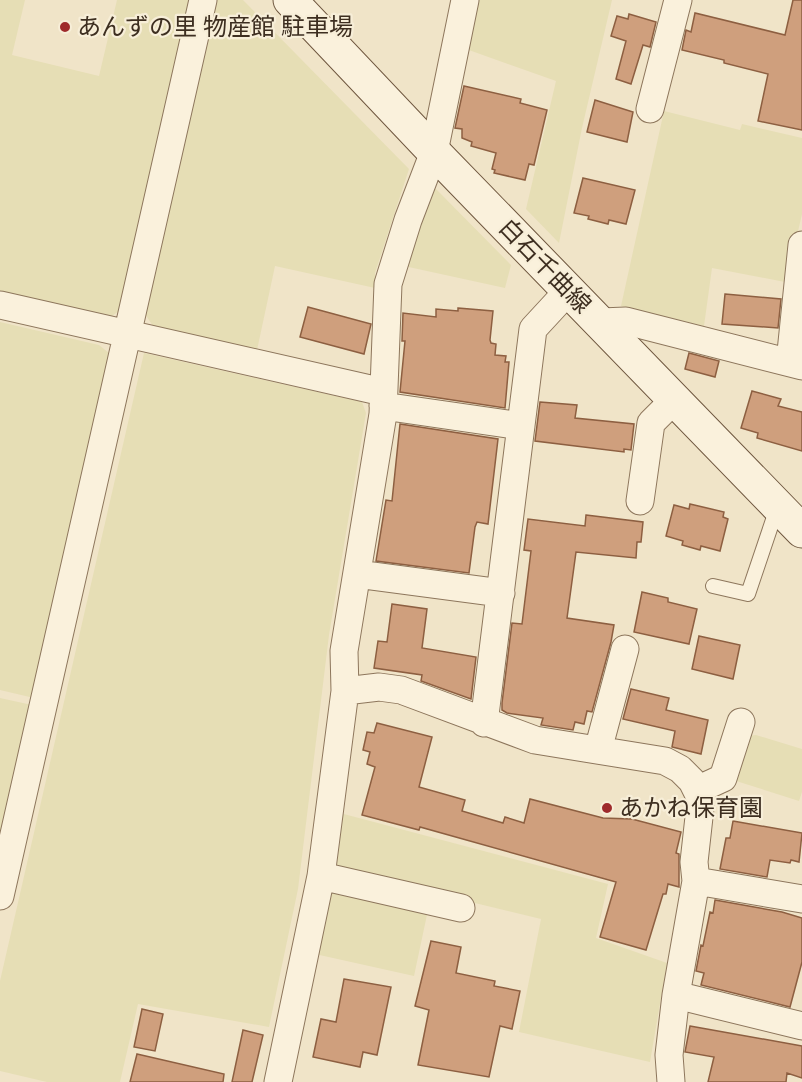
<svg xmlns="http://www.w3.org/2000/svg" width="802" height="1082" viewBox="0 0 802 1082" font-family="Spectral,'Noto Sans JP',serif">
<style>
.farmland{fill:#e6deb5}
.building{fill:#cf9f7d;stroke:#8d5f41;stroke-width:1.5}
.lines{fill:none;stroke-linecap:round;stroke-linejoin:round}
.lane-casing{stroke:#8d765c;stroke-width:16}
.street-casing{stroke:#8d765c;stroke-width:29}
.secondary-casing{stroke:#6f573f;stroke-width:35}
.lane{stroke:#faf1dc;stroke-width:14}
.street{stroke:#faf1dc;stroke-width:27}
.secondary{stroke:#faf1dc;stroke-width:33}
.poi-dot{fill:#9e2a2b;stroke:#f7eed8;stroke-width:2}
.labels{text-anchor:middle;stroke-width:4.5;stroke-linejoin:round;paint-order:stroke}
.poi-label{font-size:24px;fill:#3d2e20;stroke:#f7eed8;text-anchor:start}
.street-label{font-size:24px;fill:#3d2e20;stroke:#f7eed8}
</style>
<rect width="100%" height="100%" fill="#f0e4c8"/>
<path class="farmland" d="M0 0H25L12 55 99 76 117 0H190L123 308 112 316 100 317 0 295Z
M215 0H243L409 169 375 273V288L275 266 257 350 153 326 145 314Z
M474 0H612L582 128 559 243 526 209 556 81 466 49Z
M664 111 740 130 742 124 802 138V214L793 253 790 283 712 268 704 326 621 306Z
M431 189H436L511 265 505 288 404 266Z
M0 322 99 345 109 353 34 698 0 690Z
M144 353 362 402 366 413 329 635 298 889 269 1027 138 1004 120 1082H47L0 1071V981Z
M0 698 32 705 0 846Z
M756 735 802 749V792L799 801 733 780 746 736Z
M340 813 608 884 596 938 667 963 650 1062 519 1032 541 919 330 868Z
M329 886 428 910 414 976 315 954Z"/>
<path class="building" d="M793 0H802V130L758 121 768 74 724 63V60L682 50 686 30 691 32 695 13 785 35Z
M629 14 656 22 650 47 643 45 631 84 616 79 626 41 611 36 617 16 628 19Z
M464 86 521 99 520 103 547 110 534 165 529 164 525 180 494 173 495 170 492 169 496 153 471 146 472 142 462 138V129L455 128Z
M595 100 633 112 627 142 587 132Z
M583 178 635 190 626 224 609 220 608 224 588 219 589 216 574 213Z
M725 294 781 299 778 328 722 324Z
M308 307 371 324 364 354 300 337Z
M458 308 493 311 490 340 491 343 496 344 495 355 506 356 505 362H509L505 408 400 392 405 341H402L403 313 436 317V309L458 311Z
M689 353 719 361 715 377 685 369Z
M752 391 781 399 778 406 802 412V451L757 438 758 433 741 428Z
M540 402 577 405 575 418 634 424 631 450 624 449V452L535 441Z
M400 424 498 439 488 524 477 522 475 527 469 573 376 561 386 500 392 501Z
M690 504 724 512 723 517 728 519 720 551 701 546 700 550 682 545 683 541 666 536 674 505 689 509Z
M586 515 643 522 641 542H637L636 558 576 552 567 618 614 625 611 642 592 712 587 711 584 724 575 722 573 730 541 725 543 718 507 713 502 710V703L512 623 522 624 531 551 524 550 528 519 585 526Z
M642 592 668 598V602L697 609 689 644 634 632Z
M392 604 427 609 422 648 476 657 471 699 421 681 422 675 374 668 378 641 387 642Z
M699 636 740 645 733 679 692 669Z
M631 689 669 698 666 710 708 720 701 754 672 747 675 731 623 719Z
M377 723 432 737 419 787 465 800 462 811 503 823 505 817 524 823 530 799 603 818 632 819 681 832 676 853 679 854V887L668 884 666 894H663L646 950 600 937 616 882 420 827 419 830 362 815 375 767 367 764 370 752 363 750 367 732 374 733Z
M733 821 802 833 799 862 791 860 790 863 770 860 767 877 720 869 726 838H730Z
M715 900 782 912 802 918V962L790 1007 701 985 704 973 696 971 701 945 703 946 710 912 713 913Z
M431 941 461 947 456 973 495 981 494 986 520 991 512 1029 500 1026 489 1077 418 1065 429 1010 415 1006Z
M344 979 391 987 377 1055 363 1052 360 1067 313 1057 321 1019 336 1022Z
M142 1009 163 1014 155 1051 134 1047Z
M690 1026 802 1046V1078L787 1073 786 1082H708L714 1057 685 1052Z
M243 1030 263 1035 252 1082H232Z
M137 1054 224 1074 223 1082H130Z"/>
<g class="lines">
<defs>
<path id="lane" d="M713 586 748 594 777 508"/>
<path id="street" d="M650 109 678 0
M0 305 383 392
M601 322 626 321 802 366
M790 362 802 245
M383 406 521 426
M640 501 651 423 675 399
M357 574 501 593
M345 691 379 687 401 690 535 740 665 761 680 769 692 781 701 799 694 862 696 881 676 995 669 1055 671 1082
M484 723 533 329 569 290
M598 750 625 649
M697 790 723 778 741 722
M321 876 461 908
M696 881 802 899
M0 896 203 0
M676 995 802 1026
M278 1082 321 876 345 691 344 651 383 414 388 284 408 220 434 152 465 0"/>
<path id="secondary" d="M290 0 434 152 802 531"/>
</defs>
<use href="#lane" class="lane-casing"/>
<use href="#street" class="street-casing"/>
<use href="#secondary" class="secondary-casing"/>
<use href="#lane" class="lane"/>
<use href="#street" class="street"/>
<use href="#secondary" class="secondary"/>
</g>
<g class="poi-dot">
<circle cx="65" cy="27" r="6"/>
<circle cx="607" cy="808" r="6"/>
</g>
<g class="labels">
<g class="poi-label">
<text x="77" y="35">あんずの里 物産館 駐車場</text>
<text x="619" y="816">あかね保育園</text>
</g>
<g class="street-label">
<text transform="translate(545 266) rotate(46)" y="8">白石千曲線</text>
</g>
</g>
</svg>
